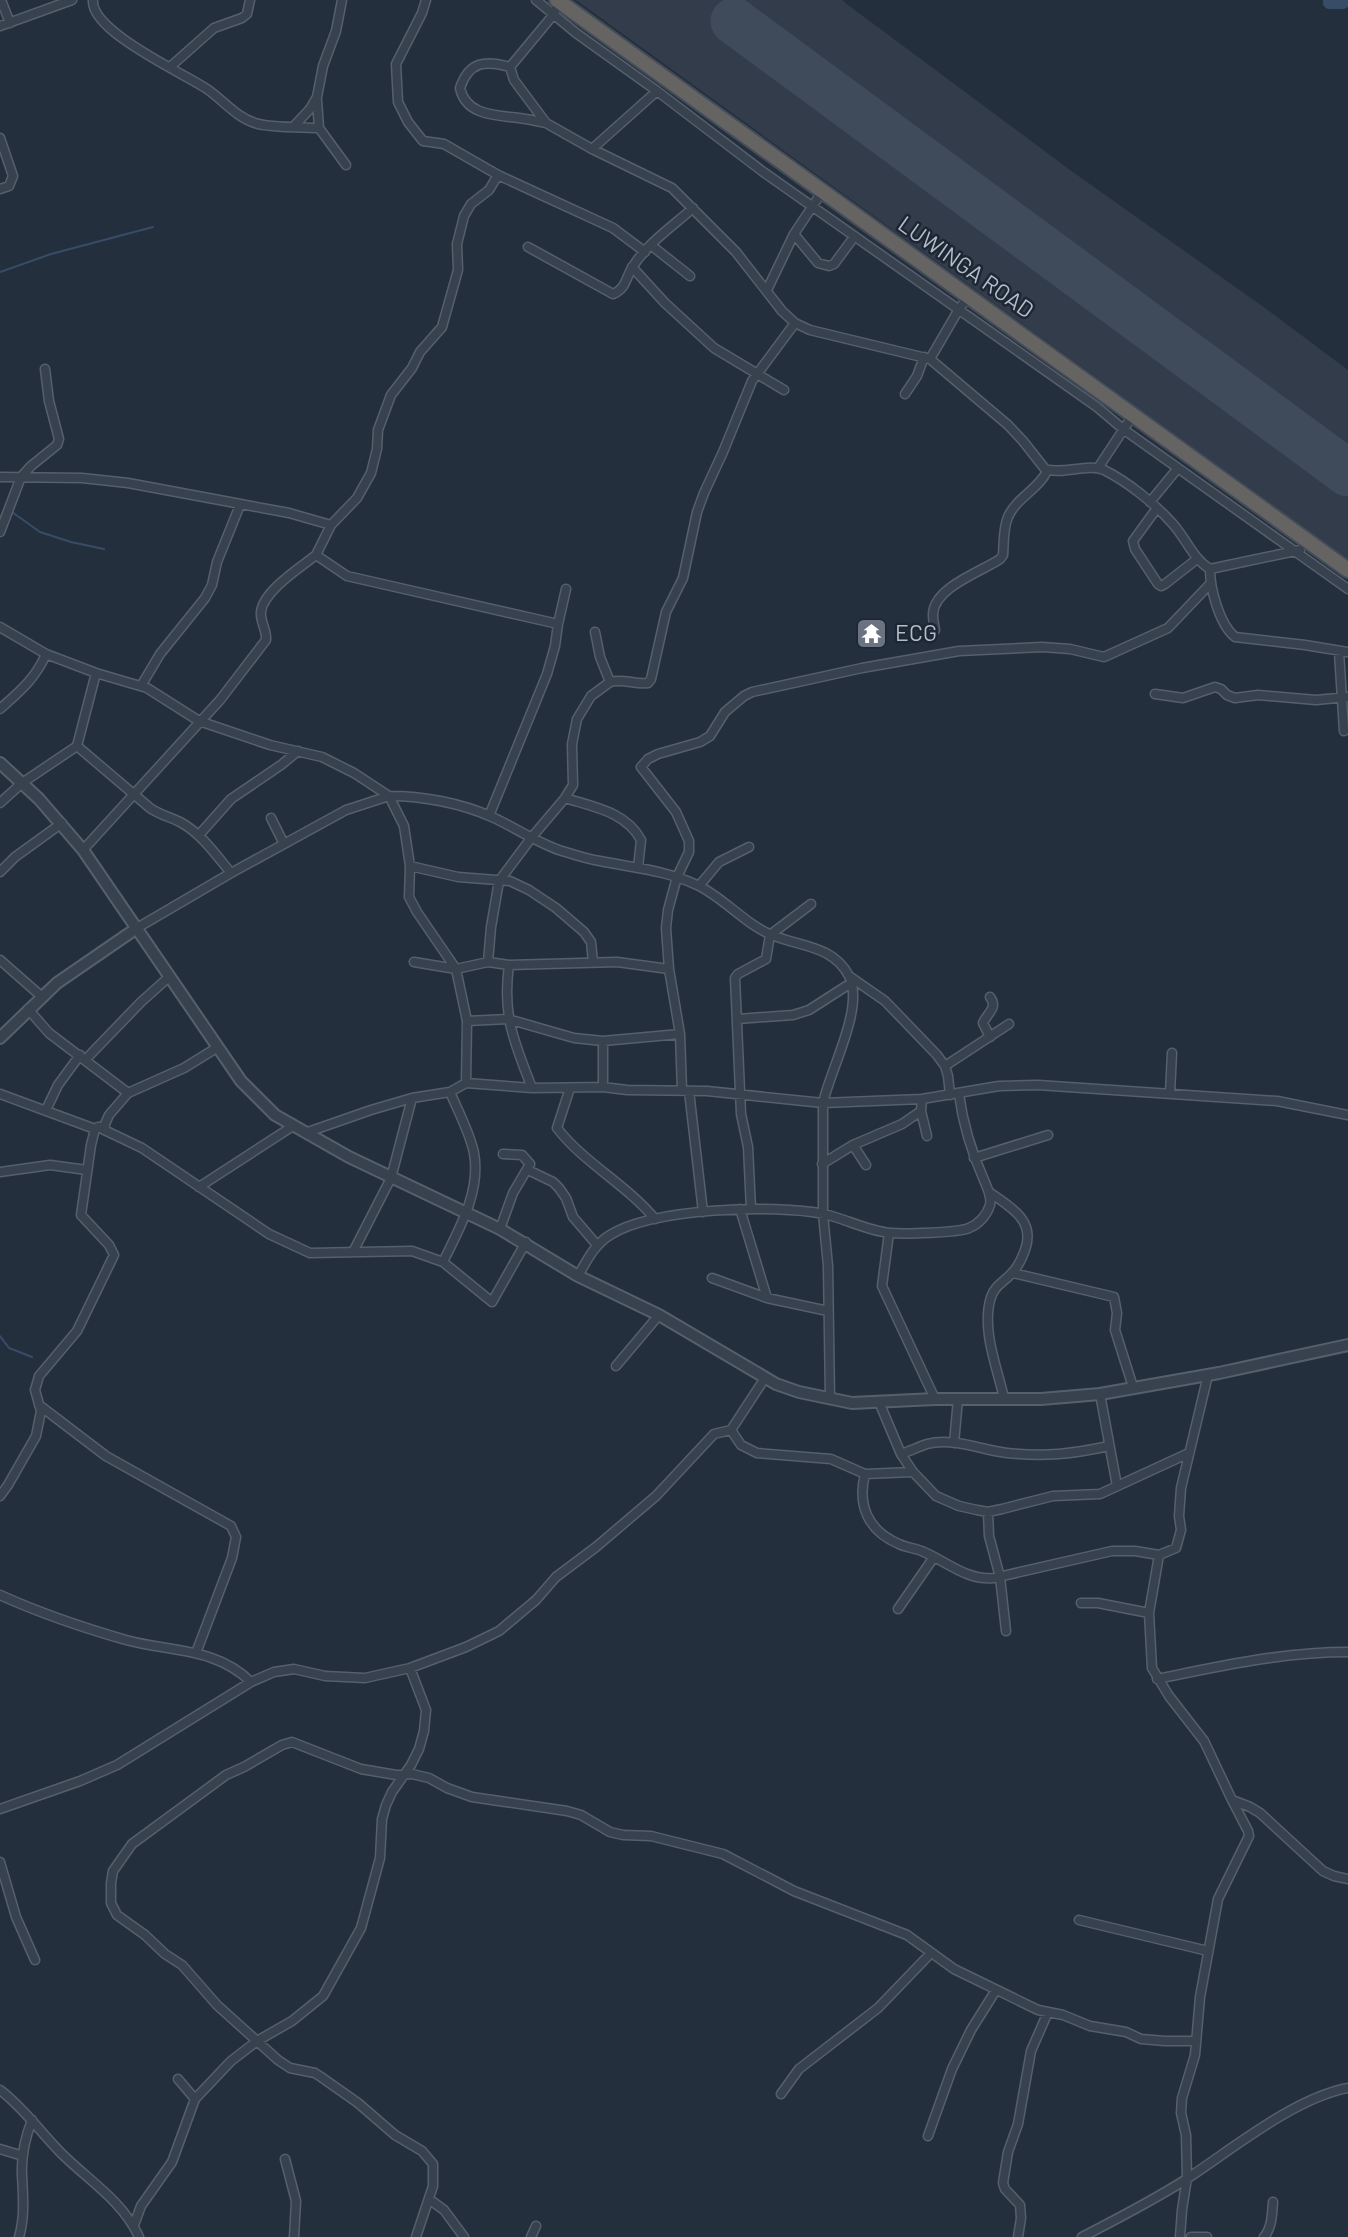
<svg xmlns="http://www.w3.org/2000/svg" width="1348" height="2237" viewBox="0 0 1348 2237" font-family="Barlow,sans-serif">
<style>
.airport{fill:#323c4b}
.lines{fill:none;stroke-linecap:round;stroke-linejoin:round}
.stream{stroke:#394c67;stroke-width:2}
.river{stroke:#394c67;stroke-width:12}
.runway{stroke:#3f4a5a;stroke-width:47}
.minor-casing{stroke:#565f6c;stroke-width:11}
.tertiary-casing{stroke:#565f6c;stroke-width:14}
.trunk-casing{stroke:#434c59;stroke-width:18}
.minor{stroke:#38414e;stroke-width:8}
.tertiary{stroke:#38414e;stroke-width:10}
.trunk{stroke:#656462;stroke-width:14}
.labels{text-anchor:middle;stroke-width:5;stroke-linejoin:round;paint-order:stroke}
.street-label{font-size:23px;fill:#b4bcc9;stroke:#1d2633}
.poi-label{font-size:23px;fill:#b4bcc9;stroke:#1d2633;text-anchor:start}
</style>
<rect width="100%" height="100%" fill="#242f3e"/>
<path class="airport" d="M576 0H842L848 5 1070 170 1265 308 1348 370V560Z"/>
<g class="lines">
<path class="stream" d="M0 272 51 254 153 227
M12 512 40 532 71 542 104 549
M0 1336 9 1348 32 1357"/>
<path class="river" d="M1329 0V3H1343L1346 0"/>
<path class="runway" d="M734 21 1348 473"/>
<defs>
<path id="minor" d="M1 0 10 23
M93 0C90 31 183 73 207 89 223 100 236 117 255 123 269 128 302 127 319 128L346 165
M426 0 422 13 396 64 398 102 408 122 419 136 423 141 444 144 498 175 613 228 645 252
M536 0 576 33 657 91 762 171 1097 407 1123 429 1348 589
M559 1 554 14 510 67 514 80 546 123 592 149 672 188 736 252 782 311 795 323 810 330 930 359 1008 425 1023 441 1045 469C1063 475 1088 463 1104 470 1128 482 1154 503 1172 523 1186 538 1193 559 1210 569 1210 588 1219 624 1235 637L1305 645 1348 652
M0 26 72 0
M170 67 214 28 242 18 247 14 250 0
M510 67C486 60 469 61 460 88 466 116 496 115 519 118 528 119 537 121 546 123
M317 100 319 128
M294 126 310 109 317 97 323 66 336 31 342 0
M0 138 13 176 9 186 0 189
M592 149 657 91
M794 234 818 263 829 266 834 264 854 237
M652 246 690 276
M528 247 613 294C626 289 626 277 632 268 646 244 673 226 693 208
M632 267 665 303 714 348 784 390
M767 290 794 234 822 192
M930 359 959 309 969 296
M905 394 917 376 924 357
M1098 468 1133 415
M0 477 82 478 128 483 289 513 331 525 316 555
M1150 502 1178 468
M1157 508 1133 541 1135 549 1158 584 1161 586 1165 584 1197 559
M331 525 357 498 371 473 377 449 378 430 391 395 412 368 420 352 442 327 458 270 457 244 464 216 471 204 489 190 498 175
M0 532 21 477 31 466 57 445 59 439 49 401 45 369
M1210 569 1300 550
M558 624 566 589
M0 627 46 654 96 673 147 688 199 721 270 745 322 757 354 773 389 796 346 810 231 873 137 928
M935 630C934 625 933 619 933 614 934 587 983 571 1000 559L1003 555C1004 543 1003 528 1008 517 1016 498 1039 489 1047 471
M1339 652 1344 731
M610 682C623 678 635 685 648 683L651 679 666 612 683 578 697 512 704 493 723 452 752 381 795 323
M141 686 160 654 205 598 212 585 217 562 240 505
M1155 694 1183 698 1215 687 1221 689 1227 695 1235 698 1258 695 1316 700 1348 697
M0 709C19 692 36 678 46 654
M77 746 150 808C160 815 170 817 180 822 201 833 216 855 231 873
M565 798C594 807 626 812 641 840L638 868
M0 803 22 783 77 746 96 673
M271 818 284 844
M199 835 231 799 281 765 298 751
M83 850 220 700 266 640C267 630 260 622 261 612 263 591 301 567 316 555L347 576 558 624 555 646 547 674 489 816
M410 866 458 877 510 881 529 890 556 908 584 932 591 942 593 962
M0 872 15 857 62 823
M699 886 719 862 749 847
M0 960 41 996
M414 962 456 969
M488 962 491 927 499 881 532 837 565 798 573 785 572 744 577 719 591 696 610 682 600 657 595 632
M509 965C502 1015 514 1042 532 1088
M456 969 417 912 409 897 410 866 404 826 389 796C423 796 461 803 492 817 514 827 536 842 559 850 572 854 586 859 600 861 634 868 665 870 697 885 723 897 746 925 772 935 800 947 833 945 849 976 865 1007 830 1070 823 1103V1214L828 1266 830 1399
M669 969 666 928 668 910 677 877 689 852V841L676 812 641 767 648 759 658 754 700 742 710 736 725 712 744 696 752 692 862 668 959 651 1042 647 1070 649 1104 657 1168 628 1210 584
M849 976 885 1001 937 1055 945 1066 948 1076 950 1095
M990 997C998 1008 988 1012 983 1023L990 1037
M28 1009 49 1033 128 1093
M738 1019 793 1015 809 1010 851 983
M467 1021 508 1019 574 1038 603 1041 680 1034
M86 1059 141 1002 170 976
M945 1066 1009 1024
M466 1083 467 1021 456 969 488 962 509 965 617 962 669 969 680 1034 682 1090
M603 1087V1041
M570 1088 557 1128C584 1163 627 1185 655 1219
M689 1091 703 1212
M1170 1093 1172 1053
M0 1094 95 1129 99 1127
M46 1110 58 1085 80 1055
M921 1111 927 1136
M98 1127 142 1148 269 1234 310 1253 412 1251 443 1262C459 1229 481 1192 474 1153 470 1133 458 1111 450 1092
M105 1130V1124L109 1115 128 1093 184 1068 218 1047
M305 1133 371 1110 412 1098 450 1092 466 1083 532 1088 603 1087 627 1090 707 1091 823 1103 922 1099 999 1086 1038 1085 1277 1101 1348 1115
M853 1145 866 1165
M974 1158 1048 1135
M822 1164 853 1145 902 1124 921 1111 922 1099
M528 1170 553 1182 559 1188 566 1198 573 1217 597 1245
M0 1172 50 1165 87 1170
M199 1187 293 1126
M989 1192C1010 1207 1036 1220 1025 1250 1022 1258 1018 1267 1012 1273 1004 1282 995 1285 991 1297 981 1329 997 1367 1004 1398
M740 1209 767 1298
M751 1209 748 1147 741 1114 735 978 738 974 766 959 770 935 811 904
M500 1229 513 1193 530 1164 522 1155 503 1154
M889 1233 882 1286 935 1399
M353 1252 391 1178 412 1098
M443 1262 492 1302 526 1242
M1013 1273 1114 1297 1117 1313 1115 1330 1133 1387
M578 1276C587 1260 595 1244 610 1235 653 1208 774 1204 824 1214 846 1219 868 1231 890 1233 904 1234 958 1233 969 1228 979 1224 987 1215 990 1205 992 1196 987 1188 984 1180 971 1151 963 1125 959 1094
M712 1278 767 1298 828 1311
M616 1366 659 1315
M1208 1375 1181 1488 1179 1516 1181 1530 1176 1548 1159 1555 1149 1613 1152 1668 1169 1696 1204 1741 1232 1800 1250 1807 1260 1813 1323 1871 1334 1876 1348 1879
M1100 1394 1117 1486
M879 1402 901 1454 913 1472 936 1496 959 1506 977 1510 988 1512 1002 1509 1053 1496 1100 1494 1189 1453
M39 1405 106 1456 231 1526 236 1537 232 1558 196 1653
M731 1430 741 1445 757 1453 831 1459 865 1474 913 1472
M954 1443 958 1399
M901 1454C910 1451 918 1447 927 1444 953 1437 981 1450 1007 1453 1045 1457 1072 1454 1109 1446
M865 1474C857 1505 868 1531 899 1544 907 1548 916 1548 924 1552 947 1562 968 1581 994 1578L1112 1551H1135L1159 1555
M0 1496 8 1485 36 1436 41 1411 35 1390 39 1376 77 1331 114 1255 109 1245 81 1215 91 1145 95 1129
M988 1512 989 1536 1000 1577 1006 1631
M0 1595C40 1613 84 1628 126 1640 169 1652 216 1647 251 1682
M1081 1603H1098L1149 1613
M898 1609 934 1557
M1157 1679C1221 1666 1283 1652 1348 1652
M0 1809 80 1781 117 1765 251 1682 274 1672 294 1669 325 1676 365 1678 410 1668 466 1647 499 1631 536 1600 556 1577 596 1547 656 1496 714 1434 731 1430 765 1378
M0 1862 16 1917 35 1960
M1079 1920 1208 1951
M178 2079 195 2099
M0 2090C24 2108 40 2132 61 2153 88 2180 123 2201 139 2237
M781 2094 799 2069 878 2008 931 1953
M928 2136 952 2069 971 2030 996 1990
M0 2149 23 2156
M285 2159 296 2201 294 2237
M429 2199 444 2210 464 2237
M134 2225 141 2206 172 2162 195 2099 231 2061 257 2041 292 2021 323 1996 361 1928 380 1858 382 1819 386 1805 392 1792 411 1765 419 1749 424 1731 426 1710 410 1668
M19 2237C25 2217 23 2196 22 2175 21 2156 25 2138 32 2120
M416 2237 433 2186V2164L422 2151 395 2135 358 2103 321 2077 315 2073 290 2068 278 2060 217 2005 182 1965 165 1954 145 1935 117 1915 111 1903V1883L113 1871 132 1844 226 1775 244 1767 282 1745 292 1742 361 1769 396 1775 412 1774 429 1778 447 1788 472 1797 567 1811 581 1815 610 1832 623 1835 651 1836 723 1854 794 1891 907 1935 954 1969 1038 2010 1063 2015 1090 2026 1126 2032 1141 2039 1165 2041H1196
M531 2237 536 2226
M1018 2237 1021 2218 1020 2205 1005 2189 1003 2183 1008 2152 1018 2124 1031 2051 1048 2012
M1082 2237C1117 2219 1152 2201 1185 2180 1231 2150 1294 2098 1348 2088
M1180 2237 1182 2210 1187 2178 1186 2135 1181 2113 1182 2098 1195 2055 1200 1997 1218 1899 1249 1836 1248 1831 1232 1800
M1191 2237H1207
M1264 2237C1272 2228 1272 2214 1273 2202"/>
<path id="tertiary" d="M0 763 39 799 83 850 241 1081 275 1115 349 1157 500 1229 578 1276 659 1315 776 1384 799 1392 852 1403 935 1399H1041L1100 1394 1219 1373 1348 1345
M0 1038 57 983 137 928"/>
<path id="trunk" d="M557 0 1348 570"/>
</defs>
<use href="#minor" class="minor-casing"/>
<use href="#tertiary" class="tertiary-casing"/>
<use href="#trunk" class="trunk-casing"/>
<use href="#minor" class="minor"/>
<use href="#tertiary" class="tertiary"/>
<use href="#trunk" class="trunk"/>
</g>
<defs>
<symbol id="temple-square" viewBox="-11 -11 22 22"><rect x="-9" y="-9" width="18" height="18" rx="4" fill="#6b7280" stroke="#1d2633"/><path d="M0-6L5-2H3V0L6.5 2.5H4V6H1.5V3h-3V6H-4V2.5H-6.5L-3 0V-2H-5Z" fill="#fff"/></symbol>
</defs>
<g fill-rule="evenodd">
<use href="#temple-square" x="854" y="616" width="35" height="35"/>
</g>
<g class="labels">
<g class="street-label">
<text transform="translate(966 267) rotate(35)" y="8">LUWINGA ROAD</text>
</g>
<g class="poi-label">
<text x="895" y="641">ECG</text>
</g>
</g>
</svg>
